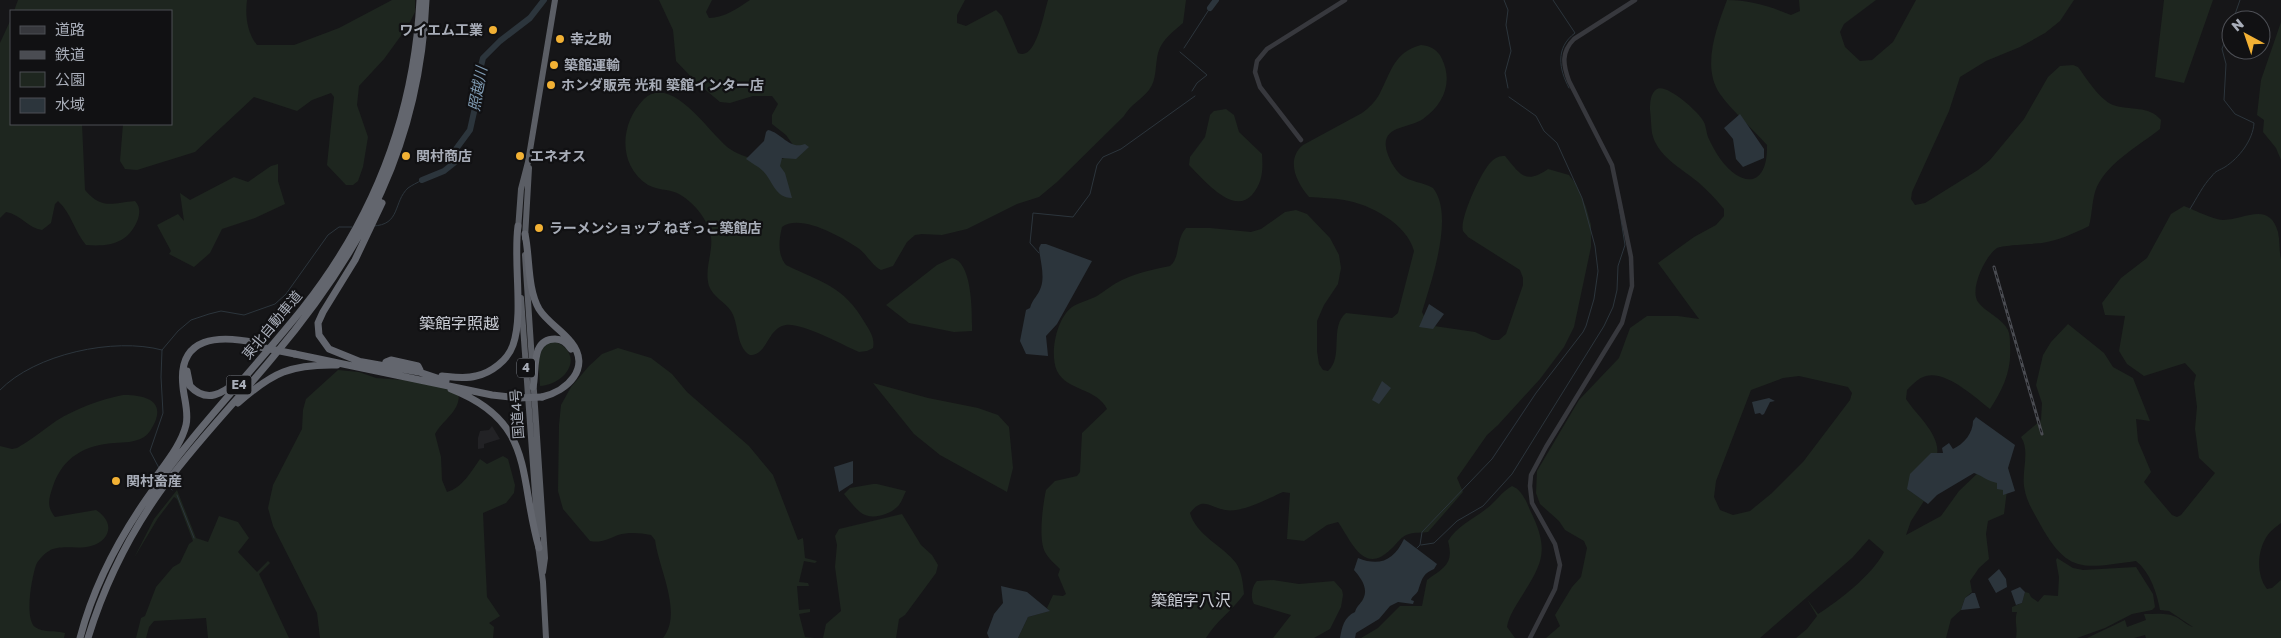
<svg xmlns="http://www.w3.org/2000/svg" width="2281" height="638" viewBox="0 0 2281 638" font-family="'Golos Text','Noto Sans JP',sans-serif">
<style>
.built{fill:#222225}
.green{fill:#1e261f;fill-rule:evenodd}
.water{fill:#2c353c}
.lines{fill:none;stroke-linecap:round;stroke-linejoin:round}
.stream{stroke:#2c353c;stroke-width:1}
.river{stroke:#2c353c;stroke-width:6}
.tertiary{stroke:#37383d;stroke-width:4.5}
.trunk{stroke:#5b5e65;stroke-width:6}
.motorway{stroke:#63666e;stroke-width:7}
.rail-casing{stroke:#4a4c52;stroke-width:3}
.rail{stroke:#111113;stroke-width:1;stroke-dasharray:4;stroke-linecap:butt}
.motorway-bridge{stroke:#63666e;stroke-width:7}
.poi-dot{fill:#f2b134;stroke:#111113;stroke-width:2}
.labels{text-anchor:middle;stroke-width:4.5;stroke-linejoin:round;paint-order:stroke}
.shield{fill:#111113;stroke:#7b7e86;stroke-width:1}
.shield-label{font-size:12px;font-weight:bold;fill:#a8adb8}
.poi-label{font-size:14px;font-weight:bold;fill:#a8adb8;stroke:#111113;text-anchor:start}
.street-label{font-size:14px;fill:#a8adb8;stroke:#111113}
.water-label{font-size:15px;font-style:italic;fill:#7f9bb3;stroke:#111113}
.quarter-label{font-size:16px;fill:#c9ccd4;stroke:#111113}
</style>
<rect width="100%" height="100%" fill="#161618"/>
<path class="built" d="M492 426 500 439 484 444V448L478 449V438L480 431 489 430Z"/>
<path class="green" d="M18 0H247C245 15 247 33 257 45H294L339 28 392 0H415V12L408 26 384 59 359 86 357 105 368 137 363 167 358 181 353 185H346L327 165 334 97 331 93 312 100 297 111 254 97 195 152 137 170 125 169 120 161 123 124H171V11H14Z
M659 0H712L706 12 709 18C724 18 738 8 750 0H965L957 15V23L966 26 996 10 1002 16 1018 53C1036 62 1044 12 1048 0H1186L1183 23C1173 32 1162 39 1158 53 1155 65 1157 80 1149 90 1141 100 1130 105 1124 116L1057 182 1039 197 1017 204 967 229 942 235 922 234 915 235 907 242 893 266 881 270C871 265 867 254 858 248 842 237 800 213 782 227 779 240 777 254 786 265 822 283 843 285 865 323 870 331 875 338 873 348L867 351 859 352C842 345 803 323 786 325 767 328 768 355 750 355 736 348 739 323 731 311 725 302 713 297 709 286 704 269 713 253 711 237 709 220 692 200 677 193 668 189 657 190 648 185 617 165 620 123 644 99 672 72 711 136 730 149 742 157 756 160 770 160 781 161 789 157 796 149L786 135 772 124V115L778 104 772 96H753L730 103 720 102 696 82 676 61 673 30Z
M1727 0C1750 0 1769 6 1791 15L1800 11 1799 0H1876L1844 24 1840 32 1845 47 1860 61 1872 60 1893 42 1916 0H2074L2060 21 2045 33 2020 47 1986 61 1960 77 1949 111 1912 192 1911 199 1915 205 1925 203 1978 170 1990 160 2024 119 2048 77 2060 66 2073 65 2078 67C2087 79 2099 99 2113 105 2130 111 2149 105 2161 120L2160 129C2139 146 2104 164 2095 192 2092 202 2092 215 2089 226 2073 234 2059 240 2042 243 2033 244 2002 245 1997 248 1986 255 1969 289 1978 302 1985 312 2002 318 2008 330 2010 335 2010 340 2010 345 2012 370 2003 389 1990 409 1976 398 1946 370 1926 376 1918 378 1912 385 1907 390L1906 399C1916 415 1946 439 1935 460 1929 471 1918 481 1910 491L1924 501 1911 521 1906 535 1941 516 1959 491 1982 469 2007 490 2004 514 1988 521 1986 534 1989 559 1979 568 1970 581 1972 592 1965 598 1961 610 1951 619 1946 638H1796L1807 629 1817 616 1807 599 1818 614C1839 601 1873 574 1884 552L1869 539 1852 558 1760 638H1546L1560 626 1555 615 1572 587 1581 577 1587 548 1584 541 1565 530 1559 521 1540 504 1536 493 1537 471 1579 400 1619 358 1630 328 1647 316H1678L1699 319 1658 263 1694 237 1716 225 1724 216V209C1716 199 1707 190 1698 182 1681 168 1657 156 1652 133 1651 126 1651 117 1650 110 1650 104 1650 93 1657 89 1667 84 1696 110 1702 119 1706 124 1706 131 1708 137 1711 144 1716 153 1721 160 1744 190 1768 185 1767 145 1752 128 1733 112 1720 94 1701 67 1717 27 1727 0ZM1799 376 1848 387 1852 393 1850 400 1803 462 1772 493 1750 511 1733 515 1720 510 1714 497 1716 481 1751 390 1783 378Z
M2164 0H2213L2184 83 2155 77Z
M11 19V124H82L85 190C102 210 112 203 135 201 140 206 140 213 138 219 129 243 110 247 86 245 74 231 72 214 58 201L55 204 51 223 42 230C28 228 20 214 6 212L0 218V43Z
M2281 22V160L2276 148 2263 132 2264 120 2257 115 2261 80Z
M1421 45C1431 46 1438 50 1442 59 1453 82 1444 104 1423 119 1409 129 1379 125 1387 152 1389 159 1395 170 1401 175 1410 182 1423 182 1433 188 1455 215 1431 282 1422 312L1425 318 1434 326 1475 332 1492 340H1499L1506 334 1523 285V278L1520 270 1468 237C1467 235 1464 233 1463 231 1459 219 1482 170 1491 162 1496 157 1499 156 1505 156 1520 174 1525 185 1548 169L1569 175 1576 184 1586 207 1591 225V247L1574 327 1564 347 1540 379 1498 425 1487 435 1457 478 1463 492 1428 532C1422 533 1414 532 1409 534 1401 536 1397 544 1391 549 1364 576 1352 542 1338 522L1327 525 1304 541 1287 539 1290 493 1283 492C1267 499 1243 513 1225 510 1209 507 1203 496 1190 513 1196 535 1223 546 1236 563 1242 572 1243 584 1244 594 1233 610 1216 621 1206 638H1018L1028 617 1049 611 1047 608 1053 595 1063 596 1066 594 1058 575 1060 569C1055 564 1048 558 1045 552 1038 539 1043 504 1046 490L1055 481 1077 476 1080 472 1082 433 1107 409C1097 388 1067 391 1057 371 1049 353 1057 318 1072 307 1080 302 1089 300 1097 296 1105 291 1113 284 1122 280 1137 273 1154 269 1170 266 1181 257 1175 240 1186 228H1210L1251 232 1261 229 1285 212 1296 210 1307 214 1330 238 1339 255 1341 268 1338 284 1324 305 1317 321V351L1319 364 1323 370 1328 371C1344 357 1329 327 1346 313L1392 318 1398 313 1414 251C1407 224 1370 204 1344 200 1333 198 1321 198 1309 197 1297 183 1285 160 1303 145L1362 113C1369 108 1376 101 1380 93 1391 72 1394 52 1421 45Z
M1226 109 1234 115 1239 132 1262 154C1263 170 1263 182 1252 195 1233 216 1203 179 1189 165L1190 157 1205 137 1210 115 1214 111Z
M278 164V181L285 204 255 218 222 229 210 253 194 267 169 254 171 251 157 225 178 214 184 221 180 193 190 200 234 177 248 182 271 166Z
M2184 206C2194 210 2206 216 2217 219 2238 225 2268 197 2278 232 2280 241 2279 251 2281 259V523C2276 527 2270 531 2267 536 2257 551 2256 575 2267 589L2272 588 2281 580V638H2146L2145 635 2134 638H2087L2125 620 2127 627 2146 620 2144 614C2156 614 2168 612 2178 618 2184 622 2187 625 2193 627L2169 611 2160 610C2157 593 2150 572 2136 561 2084 568 2068 575 2040 524 2033 511 2026 501 2024 486 2022 469 2030 451 2021 437L2041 420 2042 403 2036 385 2043 355 2051 342 2068 324 2104 353 2113 367 2133 378 2150 421 2136 419 2138 441 2151 472 2144 482 2172 515 2177 517 2181 515 2215 473 2199 458 2195 429 2197 407 2194 383 2196 375 2185 363 2144 376 2127 364 2119 351 2125 316 2105 315 2102 303 2121 278 2147 258 2171 214Z
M952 258C973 262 972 314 972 331L954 332 909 323 886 305 937 265Z
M554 341C586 354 567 384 540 386L538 356 547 343Z
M618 348 651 358 672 374 687 392 749 446 773 475 798 540 803 538 805 558 817 561 815 563 804 561 799 582 808 583 809 586H797L799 610 810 609V612L799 614 805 637 815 638H663C683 613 659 570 655 540L651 535C640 533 629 532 618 535 608 539 602 543 590 541L563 509 558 491 559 425 561 405 571 387 589 366 602 354Z
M338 370 359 372 376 378 404 380 458 390C463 410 443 419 435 434L441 457 442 480 447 492C462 488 471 472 480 459L487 464 503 456 508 459 515 485 514 493 506 503 483 513 487 597 500 616 489 623 494 627 493 638H320L317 613 273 526 268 508 273 485 302 429 303 410 306 399Z
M873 383 928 398 978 408 998 415 1009 427 1013 468 1007 492 940 455 914 434Z
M123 395C140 395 165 398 155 422 152 428 149 434 144 437 134 443 125 442 114 443 85 445 63 457 53 486 49 498 46 506 55 517L96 510C115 522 111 540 91 546 78 550 60 544 49 551 45 553 38 560 36 565 32 577 24 618 35 627 42 633 56 630 65 633L64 638H0V446L12 449 17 448C31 440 43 430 56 421 77 408 99 400 123 395Z
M873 484H877L906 491C904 495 902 501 899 505 891 515 870 521 860 512 854 507 849 500 844 494L850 488Z
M1512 486C1522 490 1526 501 1530 510 1550 551 1543 562 1520 599 1514 609 1509 616 1507 627L1515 638H1361L1378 628 1400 606H1422L1427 580C1445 567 1454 564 1448 541 1457 526 1472 520 1486 509 1496 502 1501 492 1512 486Z
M177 490 196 538 208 542 219 516 238 522 249 538 238 552 257 572 268 561 270 563 259 574 289 638H208L206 618 154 621 149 627 146 638H136L141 618 145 616 156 587 173 567 180 563 189 544 193 541 177 499 174 497 158 518 134 558 154 519Z
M902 514 921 545 932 555 938 565 936 573 905 615 899 619 896 638H823L826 624 841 611 835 567 837 545 835 536 839 529Z
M2057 558 2073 568 2083 570 2136 567 2153 594 2155 607 2152 610 2132 614 2105 628 2077 638H2016C2018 628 2014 621 2017 612H2012V607L2022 603 2025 592 2029 593 2031 597 2038 602 2044 595 2058 596 2059 577 2056 560Z
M1273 580 1299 584 1334 581 1342 590 1343 595 1341 607 1330 629 1314 638H1273L1291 615 1254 604C1250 597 1252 586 1257 581Z"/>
<path class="water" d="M1740 114 1764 149V158L1743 167 1736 159 1733 139 1724 128Z
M768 130C782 133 789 150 805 144L809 147 796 159 782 158 780 166 785 173 792 198C775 198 773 181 763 171 758 166 751 163 746 159L764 141 766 132Z
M1041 244H1046L1092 261 1057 324 1046 336 1048 356 1026 354 1020 341 1026 310 1030 308C1033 298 1038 296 1041 287 1045 275 1040 260 1039 248Z
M1429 304 1444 314 1433 329 1419 327Z
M1382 381 1391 388 1379 404 1372 400Z
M1769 398 1775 401 1770 402 1764 414 1762 415 1760 413 1755 414 1752 402Z
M1976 417 2015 445 2008 468 2015 491 2003 495V490L1997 489V483C1987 481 1983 476 1974 473L1937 495 1928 504 1907 489 1910 474 1931 453H1943L1942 448 1949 443 1953 449C1964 444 1973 433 1973 421Z
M853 461V483L839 492 834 467Z
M1404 539 1437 564 1434 569C1422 574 1422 580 1418 591 1416 595 1412 596 1411 600L1414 601 1413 604 1398 602 1390 606 1379 619 1356 633 1355 638H1340C1342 627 1344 617 1355 612 1357 605 1362 603 1364 597 1368 587 1360 577 1354 570L1358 558C1380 567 1394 560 1404 539Z
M1999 569 2006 579 2007 587 1996 593 1988 579Z
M1001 586 1027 592 1050 611 1028 617 1018 638H989L987 633 994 614 1003 603Z
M2020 587 2025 592 2022 603 2016 605 2011 591Z
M1972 593H1975L1980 608 1961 610 1965 598Z"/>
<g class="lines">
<path class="stream" d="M1504 0 1508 10 1506 25 1511 51 1505 73 1508 88
M1553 0 1575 33C1555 48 1559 69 1569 88
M2233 20 2240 0
M1184 48 1210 8
M1180 52 1207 75 1197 83 1192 91
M2190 209C2197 198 2203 185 2212 176 2215 171 2220 170 2225 167 2239 158 2253 140 2254 123L2235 114 2224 100 2226 64 2222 49 2231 25
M373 226C401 225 393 202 408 188 412 185 417 183 422 180
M1039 253 1030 243 1033 213 1073 217 1090 194 1097 165 1103 157 1121 149 1195 96
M0 390C35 354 114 337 162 350
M159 468 150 451 163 413 161 377 162 350 178 331 191 320 209 314 221 311 244 315 275 304 286 294 328 235 339 227H352
M169 487 172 490
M177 495 194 538
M1421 545 1434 543 1457 521 1483 506 1512 474 1604 326 1613 307 1617 290 1618 266 1625 245 1619 207
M1417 548 1420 545 1422 532 1492 459 1536 393 1583 332 1586 326 1594 299 1598 271 1595 246 1582 198 1557 143 1544 131 1536 116 1509 97"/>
<path class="river" d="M1210 8 1216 0
M422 180 444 171 454 163 456 149 470 130 476 103V86L483 58 500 41 530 18 544 0"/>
<path class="tertiary" d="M1301 140 1260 87 1255 72 1257 61 1267 49 1345 0
M1530 638 1555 589 1560 565 1555 544 1532 503 1530 486 1531 475 1546 447 1622 323 1632 286 1631 257 1612 165 1569 81C1563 65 1561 52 1574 39L1635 0"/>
<path class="trunk" d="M518 230 521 189 528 162 555 0
M525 238 529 168
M525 255 545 558 543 572
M521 298 538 535
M538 545 543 582 546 638"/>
<path class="motorway" d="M525 234C530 257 527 288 539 309 547 322 562 330 571 342 592 368 567 391 542 397
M295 354 492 395 518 398
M357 361 419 372 446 381
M361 362 329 349 319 335 318 323 323 312 355 260 382 203
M386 362 391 360 418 366 420 370
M187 371 190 386C207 404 223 393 238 381
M442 376C453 377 465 379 476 376 491 373 508 360 513 345 524 314 513 262 518 226
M533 387C537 371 530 339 555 339 562 339 567 343 571 349
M451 389C536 422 518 476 539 548
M238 403C273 372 291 364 337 365
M151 484C163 466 181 446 186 425 189 412 184 399 183 387 177 335 220 335 257 343
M80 638C114 506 221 411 303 308 374 218 414 114 420 0
M88 638C104 586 128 537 159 493 193 445 236 402 273 357 364 249 420 143 426 0"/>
<defs>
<path id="rail" d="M1994 267 2042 434"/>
</defs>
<use href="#rail" class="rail-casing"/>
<use href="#rail" class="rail"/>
<path class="motorway-bridge" d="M255 346 295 354
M518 398 542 397"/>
</g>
<g class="poi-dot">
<circle cx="493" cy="30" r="5"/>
<circle cx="560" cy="39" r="5"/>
<circle cx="554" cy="65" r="5"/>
<circle cx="551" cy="85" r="5"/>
<circle cx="406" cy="156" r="5"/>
<circle cx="520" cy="156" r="5"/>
<circle cx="539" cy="228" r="5"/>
<circle cx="116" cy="481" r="5"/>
</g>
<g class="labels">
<g class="shield">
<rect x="517" y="358.5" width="18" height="19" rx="4"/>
<rect x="226.5" y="375.5" width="25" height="19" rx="4"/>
</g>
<g class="shield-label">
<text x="526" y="372">4</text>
<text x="239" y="389">E4</text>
</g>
<g class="poi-label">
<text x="483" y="35" text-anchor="end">ワイエム工業</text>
<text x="570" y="44">幸之助</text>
<text x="564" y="70">築館運輸</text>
<text x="561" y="90">ホンダ販売 光和 築館インター店</text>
<text x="416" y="161">関村商店</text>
<text x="530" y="161">エネオス</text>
<text x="549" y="233">ラーメンショップ ねぎっこ築館店</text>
<text x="126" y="486">関村畜産</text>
</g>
<g class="street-label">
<text transform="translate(272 325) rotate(-50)" y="5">東北自動車道</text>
<text transform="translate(517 414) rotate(-94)" y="5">国道4号</text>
</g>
<g class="water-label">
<text transform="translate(478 89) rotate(-80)" y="5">照越川</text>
</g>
<g class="quarter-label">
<text x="459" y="329">築館字照越</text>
<text x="1191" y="606">築館字八沢</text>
</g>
</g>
<rect x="10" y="10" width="162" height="115" fill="#111113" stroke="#4d4f55"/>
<rect x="20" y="26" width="25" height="8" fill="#37383d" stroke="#4d4f55"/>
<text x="55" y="35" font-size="15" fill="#a8adb8">道路</text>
<rect x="20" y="51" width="25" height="8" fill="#4a4c52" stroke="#4d4f55"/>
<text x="55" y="60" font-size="15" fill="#a8adb8">鉄道</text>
<rect x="20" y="72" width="25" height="15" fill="#1e261f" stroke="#4d4f55"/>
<text x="55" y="85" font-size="15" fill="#a8adb8">公園</text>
<rect x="20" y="98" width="25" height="15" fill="#2c353c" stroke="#4d4f55"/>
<text x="55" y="110" font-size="15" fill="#a8adb8">水域</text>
<g transform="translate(2246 35) rotate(320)"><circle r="24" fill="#111113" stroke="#4d4f55"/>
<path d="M0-4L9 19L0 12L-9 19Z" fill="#f2b134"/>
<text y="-8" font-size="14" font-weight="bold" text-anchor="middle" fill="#a8adb8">N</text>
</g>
</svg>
